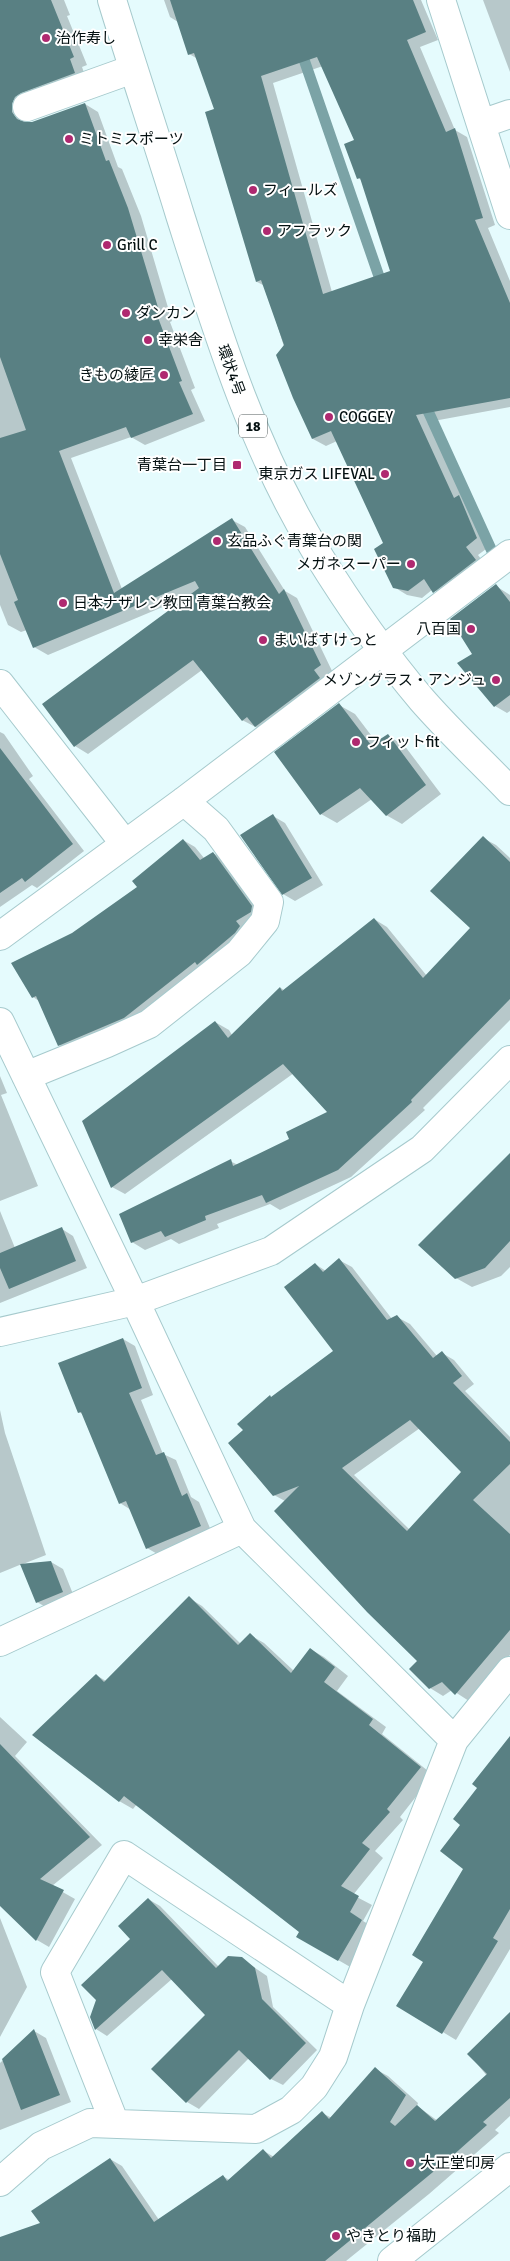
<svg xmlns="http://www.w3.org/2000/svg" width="510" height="2261" viewBox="0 0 510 2261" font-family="Signika,'Noto Sans JP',sans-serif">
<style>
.shadow{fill:#0003;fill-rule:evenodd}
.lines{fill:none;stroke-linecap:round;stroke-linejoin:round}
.stream{stroke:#7ba3a6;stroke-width:11}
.building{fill:#598083;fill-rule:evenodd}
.minor-casing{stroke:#a6cacd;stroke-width:30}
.tertiary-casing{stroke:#a6cacd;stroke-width:30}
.primary-casing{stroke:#a6cacd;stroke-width:30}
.minor{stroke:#fff;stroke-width:28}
.tertiary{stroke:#fff;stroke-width:28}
.primary{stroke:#fff;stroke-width:28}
.poi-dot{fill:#af2970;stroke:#fff;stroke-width:2}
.labels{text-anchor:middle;stroke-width:4;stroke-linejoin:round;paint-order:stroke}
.shield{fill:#fff;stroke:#4f5858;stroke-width:1}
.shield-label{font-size:14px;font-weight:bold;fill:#041011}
.poi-label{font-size:15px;fill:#041011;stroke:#fff;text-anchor:start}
.street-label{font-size:15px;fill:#041011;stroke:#fff}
</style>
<rect width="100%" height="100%" fill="#e5fbfd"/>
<path class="shadow" d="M0 0H64L70 15 67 16 87 65 82 67 87 81 25 120 27 123H32L85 104 98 112 118 167 122 169 141 216 172 321 170 322 195 388 191 390 205 421 145 445 131 437 71 458 122 589 232 520 245 527 285 591 297 598 333 673 269 734 242 720 202 670 88 754 75 746 189 596 48 655 34 647 27 630 21 632 8 625 0 605Z
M164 0H421L438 40 420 47 455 130 467 137 495 225 488 228 510 281V407L428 422 463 499 472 504 490 546 478 555 488 568 447 599 433 589 422 598 407 595 394 587 384 544 337 441 326 446 313 439 265 286 257 282 215 110 198 59 189 54 178 22 170 17ZM323 66 356 141 358 178 363 181 391 272 332 292 273 83Z
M483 0H510V72Z
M496 586 510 595V711L507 713 495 706 474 655Z
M339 705 355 714 377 743 388 736 404 745 441 794 402 824 386 815 372 799 337 823 321 814Z
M0 732 4 734 33 776 29 779 84 851 37 888 32 885 0 907Z
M273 816 285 823 323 885 295 901 283 894Z
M483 838 496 845 510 858V1020L423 1108 425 1110 351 1177 280 1210 270 1204 217 1224 219 1228 179 1244 171 1239 145 1250 132 1242 230 1161 238 1165 291 1140 329 1112 294 1073 125 1194 112 1187 215 1022 229 1030 232 1035 281 988 285 991 374 919 387 927 427 976 472 928Z
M183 840 195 847 204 858 213 853 225 860 264 913 136 1024 71 1052 59 1045 39 1001 33 997 72 934 139 887Z
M0 1076 7 1093 1 1095 38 1186 0 1201Z
M510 1154V1267L501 1276 472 1287 456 1278Z
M0 1211 15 1248 62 1229 73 1236 87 1268 0 1303Z
M339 1260 352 1267 392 1319 397 1317 410 1324 437 1356 442 1353 454 1360 474 1384 465 1391 510 1437V1655L469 1701 452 1690 443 1696 430 1688 419 1661 285 1501 274 1495 245 1430 272 1398 335 1351 315 1264 326 1271ZM420 1428 463 1472 410 1530 354 1475Z
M123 1339 135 1346 153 1395 141 1400 163 1454 176 1460 191 1497 199 1502 212 1533 159 1555 147 1548 131 1510 120 1503 84 1415 79 1412Z
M0 1410 5 1433 46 1555 23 1564 51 1562 63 1569 75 1599 49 1609 37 1602 22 1564 0 1573Z
M189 1598 202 1606 241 1644 250 1635 264 1643 294 1671 310 1649 324 1657 348 1676 337 1691 386 1727 382 1734 433 1775 400 1817 403 1820 375 1851 383 1858 353 1895 372 1905 363 1921 375 1928 352 1968 298 1937 301 1932 137 1804 133 1809 119 1801 96 1675 106 1681Z
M0 1717 27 1742 15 1756 102 1845 52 1886 75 1899 49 1947 37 1940 0 1904Z
M510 1738V1949L456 2040 398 2005 424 1961 465 1869 462 1825 479 1788Z
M148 1899 160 1906 219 1967 242 1959 267 1976 273 2007 317 2050 283 2085 271 2079 249 2058 199 2109 187 2102 207 2015 172 1979 107 2036 96 2029 91 2017 132 1939Z
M0 1918 27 1987 0 2037Z
M510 2014V2116L495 2130 499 2133 429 2194 346 2261H0V2239L42 2224 110 2159 122 2166 159 2220 223 2176 229 2180 264 2151 274 2157 322 2113 332 2118 375 2069 388 2076 418 2103 417 2106 438 2121 487 2076 469 2054Z
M34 2031 46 2038 71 2102 0 2130V2063Z"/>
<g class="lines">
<path class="stream" d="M300 48 383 288
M423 400 496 560"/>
</g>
<path class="building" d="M0 0H51L74 57 70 59 75 73 21 93 15 97 12 104V112L17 119 25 122H32L85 103 106 161 109 160 128 208 160 314 157 315 182 381 179 382 193 414 131 438 126 427 59 451 114 593 232 518 279 594 284 589 321 665 314 670 320 678 255 727 247 717 242 721 193 660 74 747 42 704 199 588 195 581 33 648 14 602 18 600 0 554V438L26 430 0 357Z
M170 0H413L426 32 407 40 446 132 455 128 483 218 475 220 510 303V398L416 415 454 498 459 495 477 538 466 547 476 560 433 593 424 579 408 591 393 588 374 549 383 543 331 431 312 439 293 398 276 355 284 345 261 280 256 282 205 112 214 109 194 53 188 55ZM317 57 354 140 344 144 357 179 360 178 390 271 323 294 261 76Z
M496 584 510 602V695L494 707 457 663 472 654 450 619Z
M339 703 371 745 388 734 426 785 386 816 360 788 320 815 274 752Z
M0 748 73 844 25 882 22 878 0 893Z
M273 814 312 878 282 895 240 835Z
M483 836 510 862V999L411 1100 412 1102 338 1170 266 1203 262 1195 205 1216 206 1220 165 1237 161 1231 131 1243 119 1214 231 1159 233 1166 289 1139 286 1132 327 1112 283 1064 111 1188 82 1121 215 1021 228 1038 280 987 282 991 374 918 423 978 470 928 430 891Z
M183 839 200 860 213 852 252 906 251 912 236 921 240 926 235 933 197 965 195 962 124 1018 58 1046 36 996 32 998 11 963 72 933 137 887 132 881Z
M510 1153V1241L485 1268 455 1279 418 1245Z
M62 1227 76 1261 9 1289 0 1268V1253Z
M339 1258 387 1320 397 1315 433 1358 442 1351 462 1376 453 1383 510 1442V1464L473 1500 510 1534V1630L455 1695 442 1682 429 1689 409 1669 417 1661 367 1612 274 1511 299 1486 273 1496 228 1443 243 1430 237 1424 270 1395 271 1397 333 1351 284 1287 315 1263 323 1272ZM410 1420 461 1472 407 1531 342 1468Z
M123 1338 142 1388 129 1393 156 1455 164 1452 182 1496 187 1493 201 1526 146 1549 126 1501 119 1504 81 1412 78 1413 58 1363Z
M51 1561 63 1592 36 1603 20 1564Z
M189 1596 238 1645 250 1633 291 1673 310 1648 335 1667 324 1682 373 1719 369 1725 421 1767 387 1809 390 1812 362 1843 370 1849 341 1886 359 1896 350 1912 362 1920 338 1961 296 1937 299 1932 124 1796 119 1802 32 1735 96 1674 104 1682Z
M510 1736V1909L493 1938 498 1941 442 2034 396 2006 423 1962 412 1955 463 1869 440 1851 460 1825 453 1819 477 1788 472 1784Z
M0 1744 90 1837 40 1879 64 1890 36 1941 0 1906Z
M148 1898 216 1968 228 1956 242 1957 255 1968 262 1999 306 2043 270 2080 239 2050 186 2103 151 2069 205 2015 162 1970 95 2030 90 2017 96 2000 81 1985 130 1939 118 1926Z
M510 2012V2098L483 2122 487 2125 450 2158 325 2261H0V2237L40 2223 31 2211 110 2158 154 2222 223 2175 227 2181 263 2149 271 2158 322 2111 329 2119 375 2067 406 2095 390 2122 395 2126 417 2105 435 2121 487 2074 467 2054Z
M34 2029 60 2095 21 2110 2 2059Z"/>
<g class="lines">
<defs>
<path id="minor" d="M441 0 510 215
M27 107 133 69
M481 124 510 114
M0 684 125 844
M0 936 184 801 510 554
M0 1022 135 1301 242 1529 454 1740
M26 1076 107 1043 149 1024 239 953 265 921 269 902 216 829 184 801
M0 1642 242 1529
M115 2124 55 1972 124 1855 350 2005
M0 2182 41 2146 90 2123 256 2129 291 2110 314 2087 333 2057 350 2005 454 1740 510 1671"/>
<path id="tertiary" d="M0 1332 135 1301 271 1251 422 1149 510 1060
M392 2261 510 2167"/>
<path id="primary" d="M112 0C134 72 158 143 180 215 217 331 253 449 317 553 349 605 383 654 422 700 450 732 481 761 510 791"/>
</defs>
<use href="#minor" class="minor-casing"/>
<use href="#tertiary" class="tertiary-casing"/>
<use href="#primary" class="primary-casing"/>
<use href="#minor" class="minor"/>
<use href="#tertiary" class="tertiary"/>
<use href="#primary" class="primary"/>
</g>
<g class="poi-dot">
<circle cx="46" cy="38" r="5"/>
<circle cx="69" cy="139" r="5"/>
<circle cx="253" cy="190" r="5"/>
<circle cx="267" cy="231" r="5"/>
<circle cx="107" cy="245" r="5"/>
<circle cx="126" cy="313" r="5"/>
<circle cx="148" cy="340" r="5"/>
<circle cx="164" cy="375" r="5"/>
<circle cx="329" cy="417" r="5"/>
<rect x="232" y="460" width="10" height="10" rx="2.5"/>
<circle cx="385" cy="474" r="5"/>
<circle cx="217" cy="541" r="5"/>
<circle cx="411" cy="564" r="5"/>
<circle cx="63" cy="603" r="5"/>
<circle cx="471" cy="629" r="5"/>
<circle cx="263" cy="640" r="5"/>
<circle cx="496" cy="680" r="5"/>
<circle cx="356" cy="742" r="5"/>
<circle cx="410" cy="2163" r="5"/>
<circle cx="336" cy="2236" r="5"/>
</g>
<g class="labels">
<rect class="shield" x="239" y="414.5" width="28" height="23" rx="4"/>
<g class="shield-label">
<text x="253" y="431">18</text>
</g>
<g class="poi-label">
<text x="56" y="43">治作寿し</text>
<text x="79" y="144">ミトミスポーツ</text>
<text x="263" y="195">フィールズ</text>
<text x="277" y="236">アフラック</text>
<text x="117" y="250">Grill C</text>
<text x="136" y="318">ダンカン</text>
<text x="158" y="345">幸栄舎</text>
<text x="154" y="380" text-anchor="end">きもの綾匠</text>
<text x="339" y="422">COGGEY</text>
<text x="227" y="470" text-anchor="end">青葉台一丁目</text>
<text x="375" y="479" text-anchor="end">東京ガス LIFEVAL</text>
<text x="227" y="546">玄品ふぐ青葉台の関</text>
<text x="401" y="569" text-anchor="end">メガネスーパー</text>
<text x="73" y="608">日本ナザレン教団 青葉台教会</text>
<text x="461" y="634" text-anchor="end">八百国</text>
<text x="273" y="645">まいばすけっと</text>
<text x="486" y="685" text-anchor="end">メゾングラス・アンジュ</text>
<text x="366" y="747">フィットfit</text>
<text x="420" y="2168">大正堂印房</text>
<text x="346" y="2241">やきとり福助</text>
</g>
<g class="street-label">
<text transform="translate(231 370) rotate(70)" y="5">環状4号</text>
</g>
</g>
</svg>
